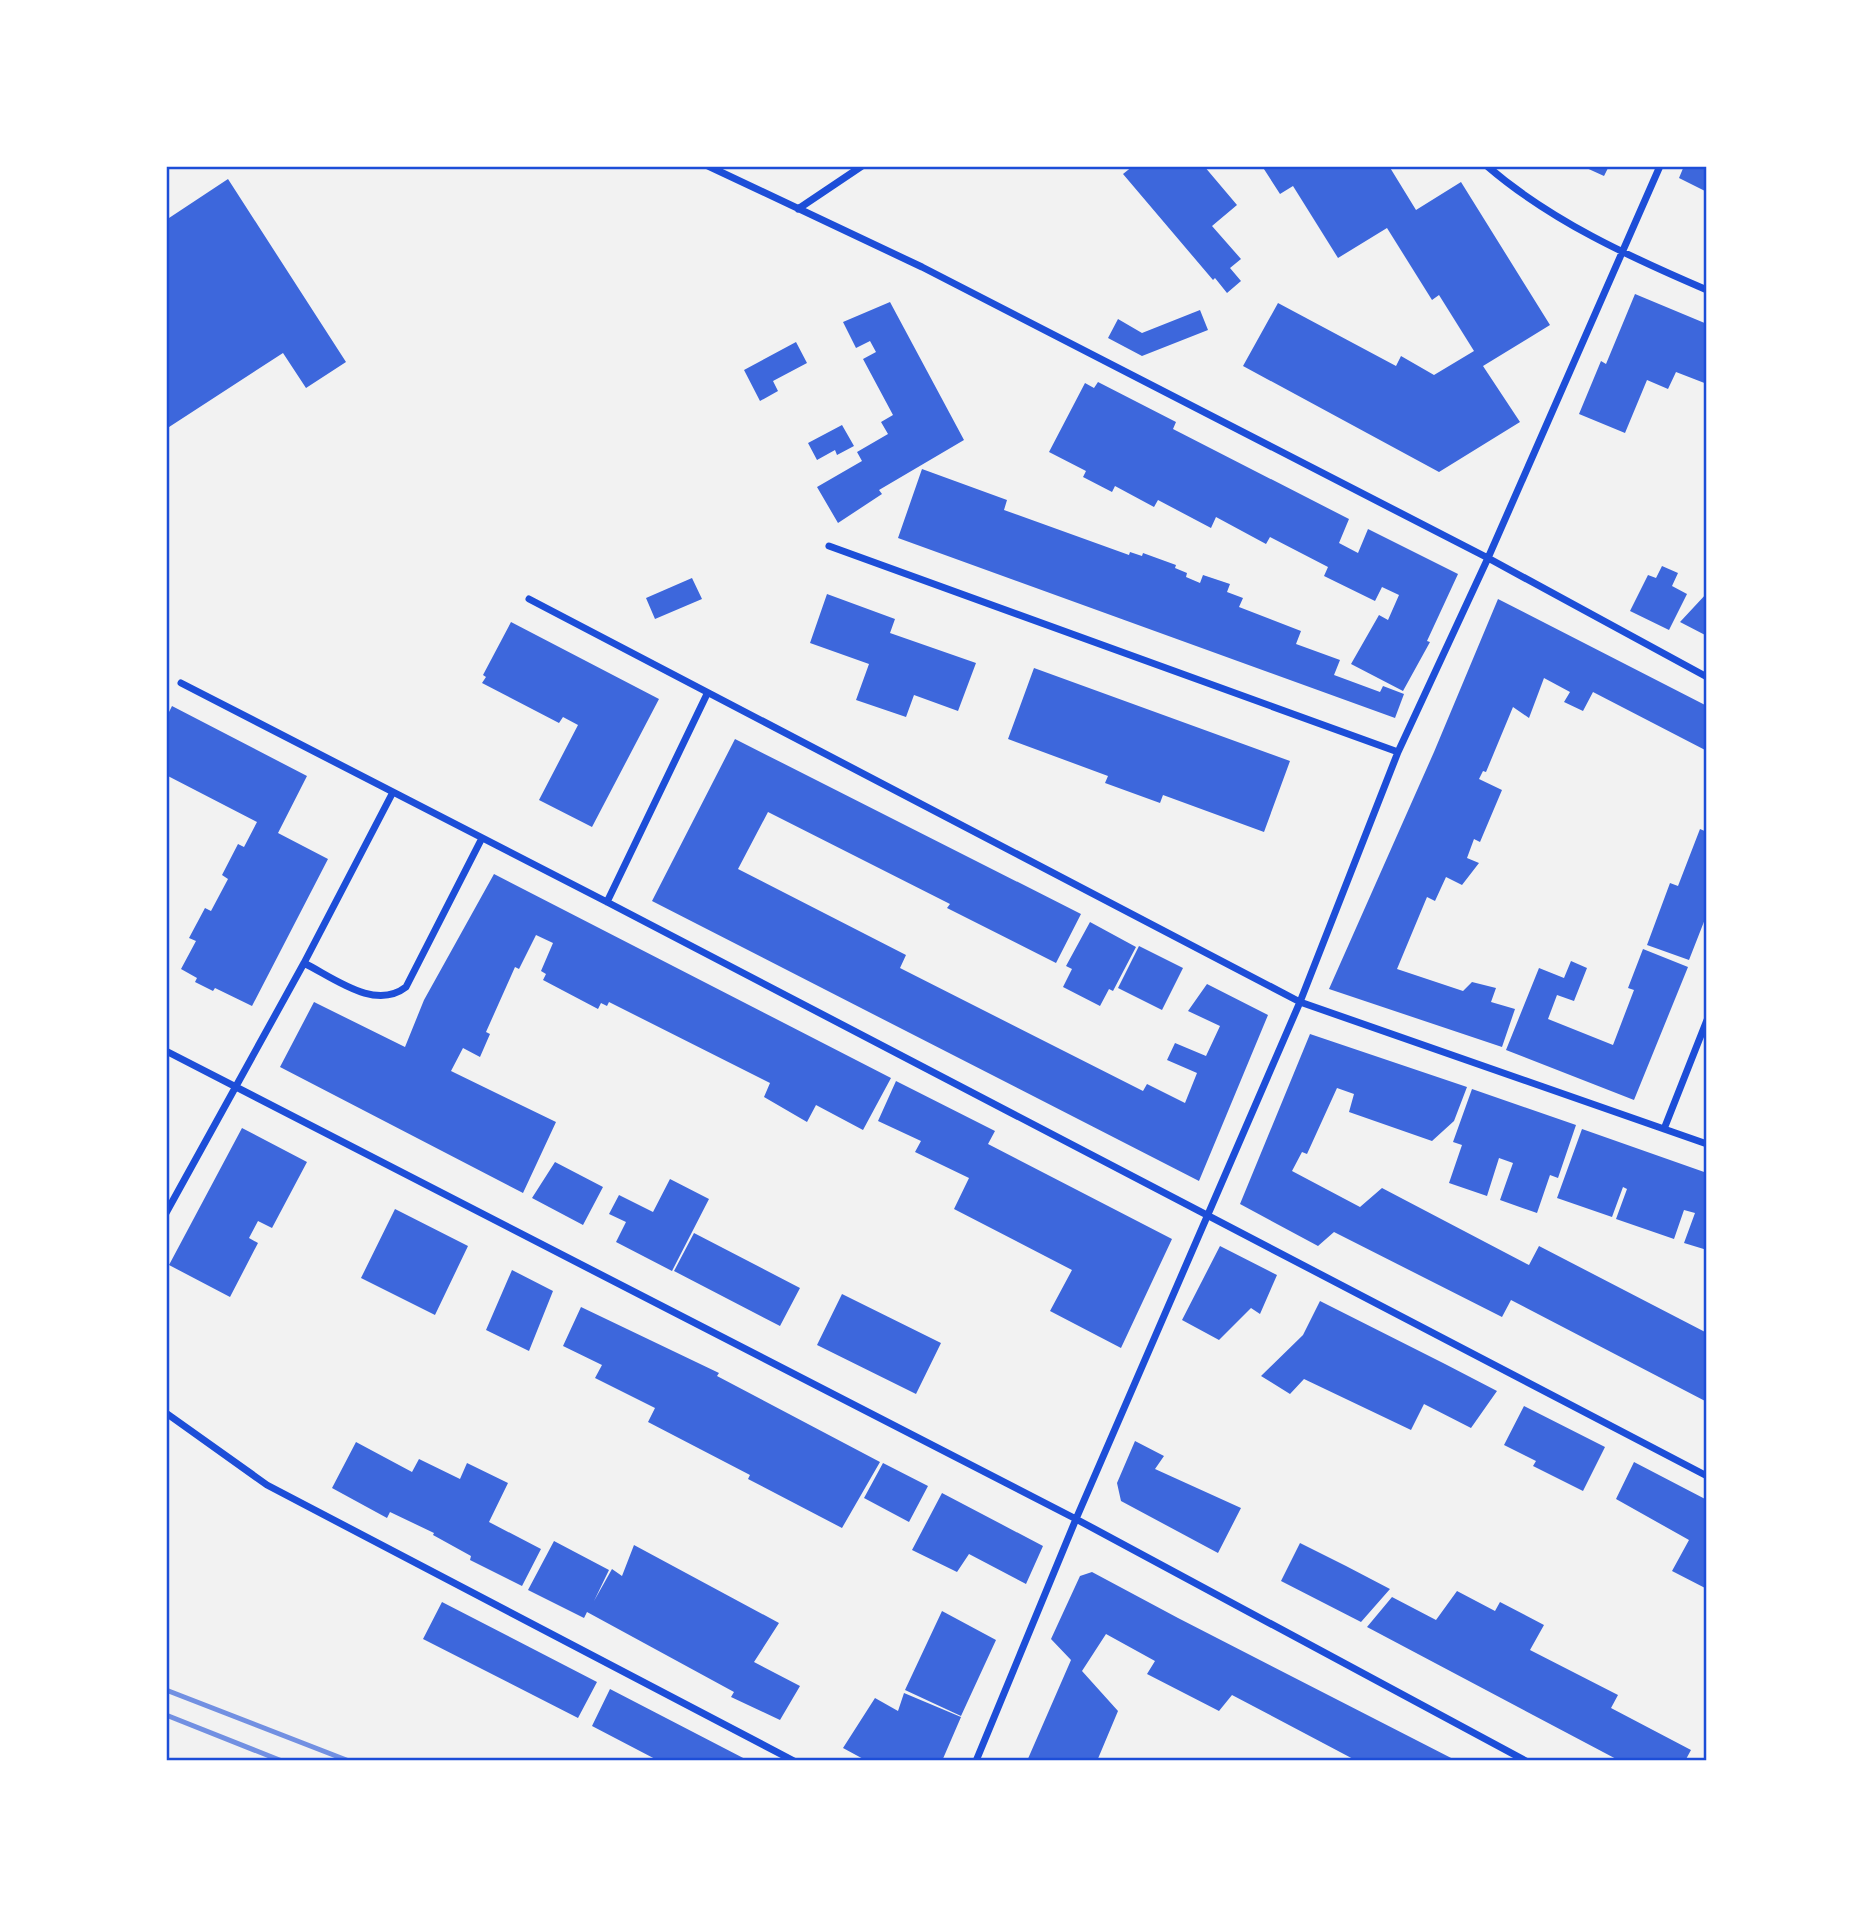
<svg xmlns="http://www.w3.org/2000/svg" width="1873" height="1927" viewBox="0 0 1873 1927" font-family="Jost,sans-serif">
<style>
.building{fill:#3d67dc}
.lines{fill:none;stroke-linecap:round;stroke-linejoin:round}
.minor{stroke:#1d4ed8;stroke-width:7}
.rail{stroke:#7290e2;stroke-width:5}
.neatline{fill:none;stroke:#1d4ed8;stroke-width:2.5}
</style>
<rect width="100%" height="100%" fill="#f2f2f2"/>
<path class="building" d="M1133 166H1204L1237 205 1212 226 1241 259 1230 268 1241 281 1227 293 1215 278 1213 280 1123 174Z
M1262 166H1389L1416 210 1461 182 1550 325 1483 366 1520 422 1439 472 1243 366 1278 303 1396 366 1401 356 1434 375 1474 351 1439 295 1432 300 1387 228 1338 258 1293 186 1280 194Z
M1582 166H1609L1604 176Z
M1684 166H1707V192L1679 178Z
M228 179 346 362 306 388 283 353 166 429V220Z
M1635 294 1707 324V384L1676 372 1668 389 1647 380 1625 433 1579 414 1601 361 1606 364Z
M890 302 964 440 879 490 882 494 838 523 817 487 862 461 857 452 888 434 881 422 893 415 863 359 876 352 870 341 856 348 843 322Z
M1200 310 1208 330 1142 356 1108 338 1118 319 1142 333Z
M796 342 807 363 773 381 778 391 760 401 744 370Z
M1098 382 1176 422 1173 429 1349 519 1339 543 1358 553 1368 529 1458 574 1427 641 1430 642 1403 691 1351 664 1379 615 1388 620 1399 595 1382 587 1375 601 1324 576 1328 567 1270 537 1266 544 1216 517 1211 528 1158 500 1154 507 1115 486 1112 492 1083 477 1086 471 1049 452 1085 383 1094 388Z
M842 425 854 446 837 455 835 450 817 460 808 443Z
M922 469 1007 500 1004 510 1129 555 1130 552 1142 556 1143 553 1176 565 1175 568 1187 573 1186 577 1200 583 1203 575 1230 584 1227 592 1243 598 1239 607 1301 631 1296 644 1340 660 1334 675 1380 692 1383 686 1404 694 1395 718 898 538Z
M1662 566 1678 573 1672 586 1687 594 1669 630 1630 611 1648 575 1656 578Z
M692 578 702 599 655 619 646 598Z
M1707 593V636L1680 622Z
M827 594 895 619 890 633 976 663 958 711 914 695 906 717 856 700 869 664 810 643Z
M1498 599 1707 706V751L1593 692 1583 711 1564 702 1570 692 1544 678 1529 718 1513 707 1486 772 1483 771 1479 779 1502 790 1480 842 1474 839 1467 858 1479 863 1462 885 1446 877 1435 901 1427 897 1397 969 1463 991 1472 982 1496 988 1491 1002 1515 1009 1502 1047 1329 989 1434 752Z
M511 622 659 699 592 827 539 800 578 725 563 717 559 723 482 683 486 677 483 675Z
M1034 668 1290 761 1264 832 1163 795 1160 803 1105 783 1108 776 1008 739Z
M172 706 307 776 278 833 328 859 252 1006 215 988 213 991 195 982 197 978 181 969 196 941 189 938 205 908 211 911 228 879 222 875 238 844 244 847 257 822 166 775V718Z
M735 739 1081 914 1056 963 947 908 950 904 768 812 738 869 906 955 900 968 1143 1091 1147 1084 1185 1103 1197 1073 1167 1060 1175 1043 1206 1056 1220 1026 1188 1011 1207 984 1268 1015 1199 1181 652 901Z
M1700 829 1707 832V914L1689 960 1647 945 1670 883 1678 886Z
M494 874 891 1078 863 1130 816 1105 807 1122 764 1097 770 1083 609 1002 607 1006 601 1003 598 1009 543 980 546 974 541 971 553 943 536 935 519 969 515 967 486 1032 490 1034 480 1057 463 1048 451 1071 556 1122 523 1193 280 1067 314 1002 405 1047 424 1000Z
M1090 922 1136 947 1113 991 1109 989 1100 1006 1063 987 1072 969 1066 966Z
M1139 946 1183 968 1162 1010 1118 988Z
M1643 949 1688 967 1634 1100 1506 1050 1539 968 1564 978 1571 961 1587 968 1574 1001 1557 995 1548 1019 1613 1045 1634 990 1628 988Z
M1310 1034 1467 1087 1454 1121 1432 1141 1349 1112 1354 1094 1337 1088 1307 1154 1302 1152 1292 1171 1360 1207 1382 1188 1529 1265 1539 1246 1707 1333V1402L1511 1300 1502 1317 1334 1232 1318 1246 1240 1204Z
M896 1081 995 1131 988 1144 1172 1239 1121 1348 1050 1311 1072 1270 954 1209 969 1178 915 1152 921 1141 878 1121Z
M1472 1089 1576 1125 1558 1178 1550 1175 1537 1213 1500 1200 1513 1163 1499 1158 1487 1196 1449 1183 1462 1145 1453 1142Z
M242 1128 307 1162 272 1228 258 1221 249 1238 258 1243 230 1297 169 1265Z
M1582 1129 1707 1173V1250L1684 1243 1695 1213 1684 1210 1674 1239 1616 1219 1627 1189 1623 1187 1612 1217 1557 1198Z
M555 1162 603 1187 583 1225 532 1198Z
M670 1179 709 1199 672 1271 616 1242 626 1222 609 1214 619 1195 653 1212Z
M395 1209 468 1246 435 1315 361 1278Z
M694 1233 800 1288 780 1326 674 1271Z
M1220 1246 1277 1275 1260 1314 1251 1308 1219 1340 1182 1320Z
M512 1270 553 1291 529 1351 486 1330Z
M842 1294 941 1343 916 1394 817 1345Z
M1320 1301 1445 1364 1497 1391 1471 1428 1424 1404 1411 1430 1304 1379 1290 1394 1261 1376 1303 1335Z
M581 1307 719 1373 717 1376 880 1462 842 1528 748 1479 750 1475 648 1422 655 1408 595 1378 602 1365 563 1346Z
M1524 1406 1605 1447 1583 1491 1533 1466 1536 1461 1504 1445Z
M1135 1441 1164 1456 1155 1469 1241 1508 1218 1553 1121 1501 1117 1483Z
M356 1442 412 1472 419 1459 460 1479 467 1463 508 1483 489 1522 541 1549 522 1586 470 1560 471 1556 433 1535 434 1533 390 1512 387 1518 332 1488Z
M1634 1462 1707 1500V1589L1672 1571 1689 1540 1616 1499Z
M883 1463 928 1486 909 1522 864 1498Z
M942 1493 1043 1546 1026 1584 969 1554 957 1572 912 1550Z
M554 1541 609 1570 594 1601 612 1569 622 1576 634 1545 779 1623 754 1662 800 1686 780 1720 731 1697 734 1692 587 1612 584 1618 528 1590Z
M1300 1543 1346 1566 1390 1589 1361 1622 1281 1581Z
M1092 1572 1178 1618 1457 1761H1357L1232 1695 1219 1711 1147 1674 1155 1661 1106 1634 1082 1671 1118 1711 1097 1761H1027L1071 1660 1051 1639 1080 1576Z
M1457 1591 1495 1611 1500 1602 1544 1625 1530 1650 1618 1695 1611 1708 1691 1750 1685 1761H1620L1367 1627 1392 1597 1436 1620Z
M442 1602 597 1682 578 1718 423 1639Z
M942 1611 996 1640 961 1716 905 1690Z
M610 1689 749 1761H659L592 1726Z
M904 1693 961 1717 942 1761H867L843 1748 875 1698 898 1711Z"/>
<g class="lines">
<path class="minor" d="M708 166 922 267 1488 558 1707 677
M1487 166C1551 221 1630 257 1707 290
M798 209 862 166
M829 546 1398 752
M529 599 1300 1002 1707 1144
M181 683 607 902 1707 1476
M607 902 707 694
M304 963C334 978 375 1011 406 987L482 838
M166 1051 1076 1519 1526 1761
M1664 1129 1707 1020
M166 1213 304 963 393 792
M166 1413 267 1485 794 1761
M976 1761 1076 1519 1300 1002 1398 752 1488 558 1660 166"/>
<path class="rail" d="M166 1690 349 1761
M166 1715 282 1761"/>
</g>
<rect width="1873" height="1927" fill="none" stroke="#ffffff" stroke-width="336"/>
<rect x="168" y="168" width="1537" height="1591" class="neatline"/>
</svg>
